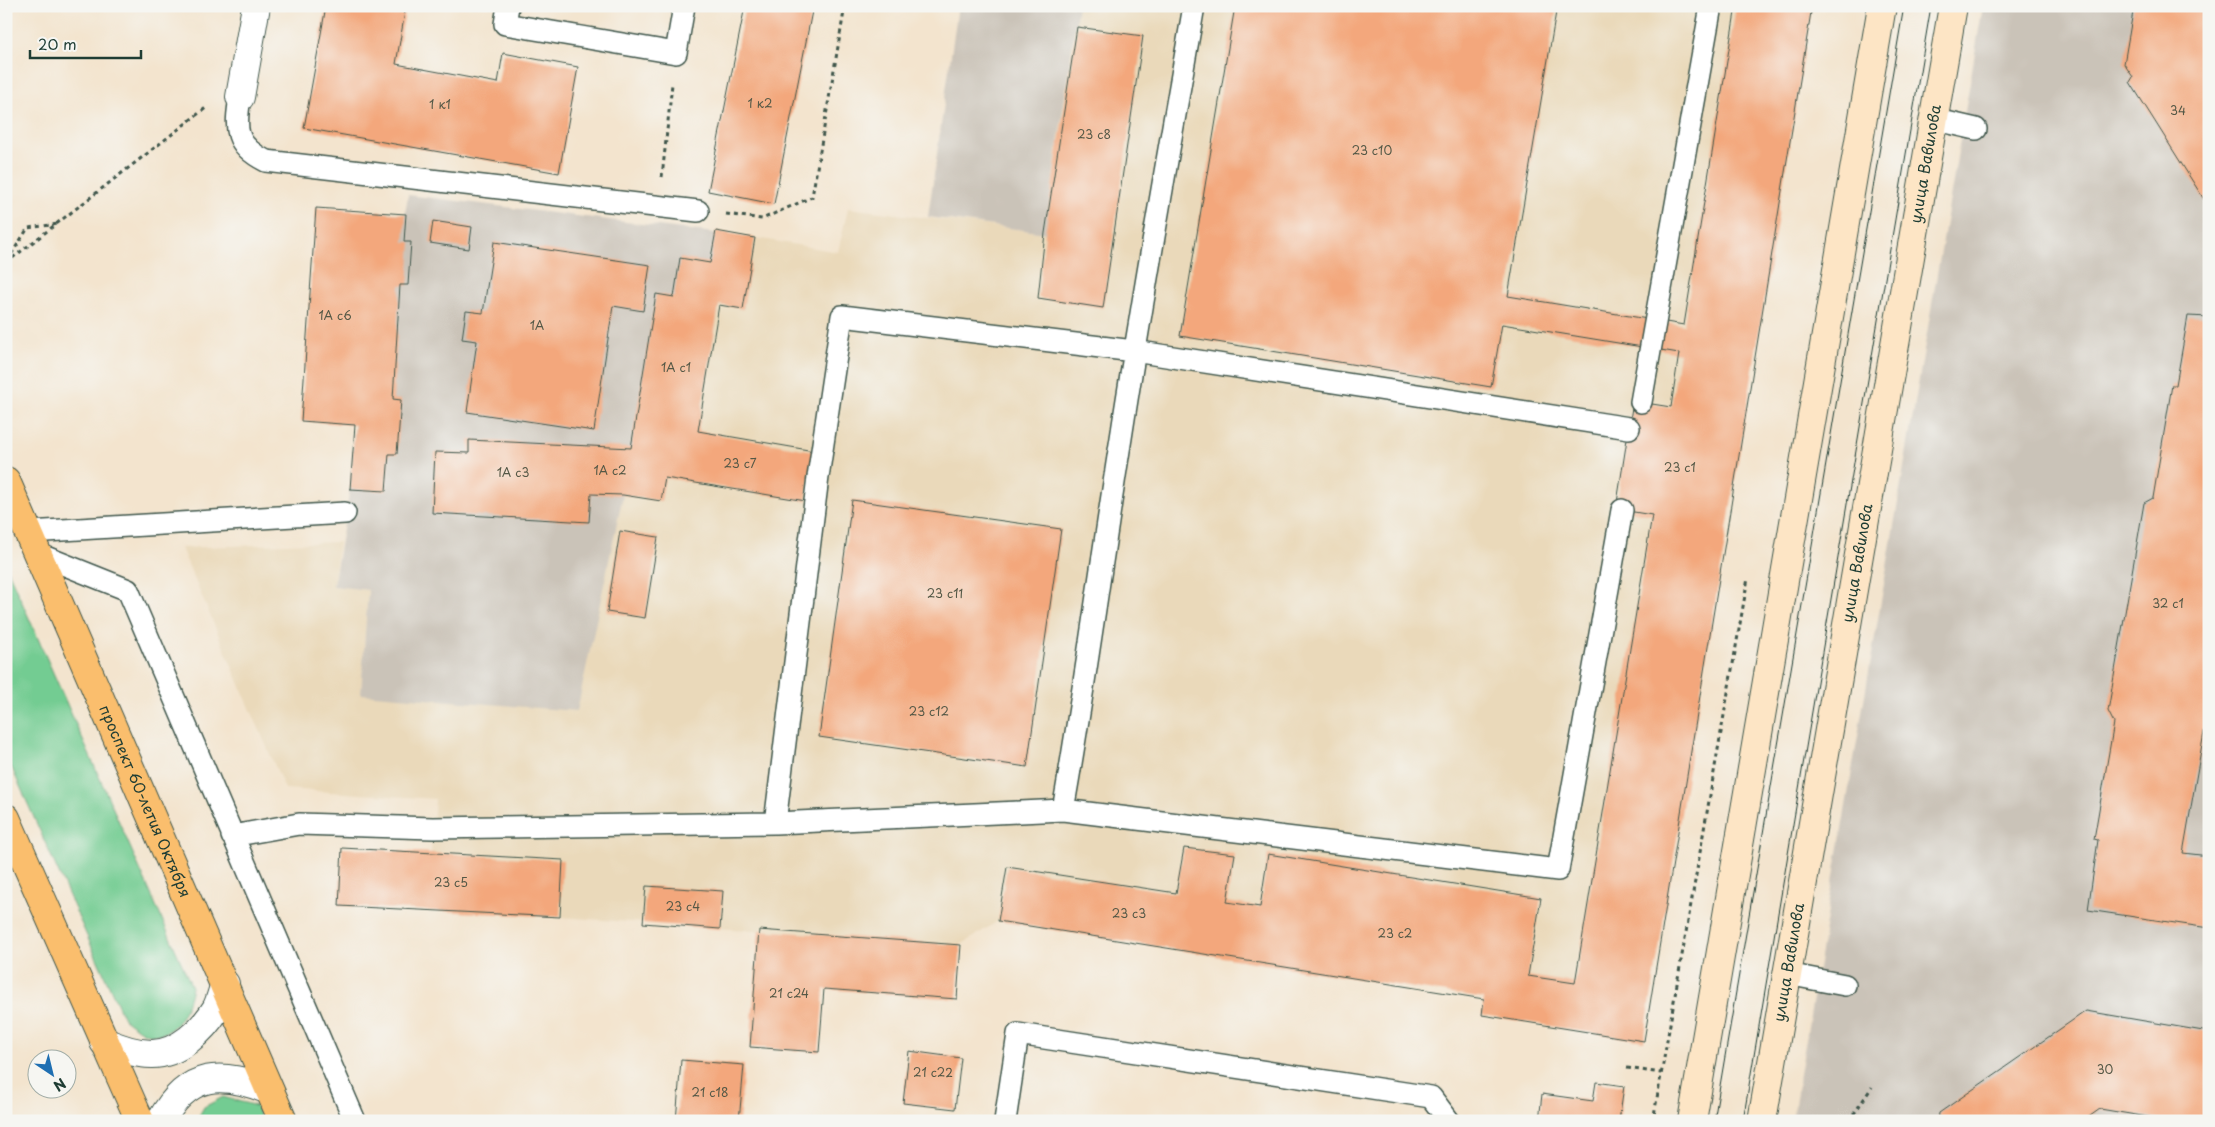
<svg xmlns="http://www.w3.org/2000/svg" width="2215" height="1127" viewBox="0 0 2215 1127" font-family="'Playpen Sans',sans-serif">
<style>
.built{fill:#ead9ba}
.industrial{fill:#cac3b8}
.green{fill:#73cc92;stroke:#498463}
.building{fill:#f3a77b}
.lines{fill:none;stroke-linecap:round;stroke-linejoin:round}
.service-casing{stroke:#3f564b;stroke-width:24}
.minor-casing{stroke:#3f564b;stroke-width:30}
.secondary-casing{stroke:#3f564b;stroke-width:30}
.primary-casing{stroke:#3f564b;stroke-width:30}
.path{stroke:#3f564b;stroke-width:3;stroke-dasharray:4 4;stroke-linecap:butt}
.service{stroke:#fff;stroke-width:21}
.minor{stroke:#fff;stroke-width:28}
.secondary{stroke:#fde5c5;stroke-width:28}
.primary{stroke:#fabe6d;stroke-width:28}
.tram{stroke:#1f3d34;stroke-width:1}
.labels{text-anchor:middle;stroke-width:5;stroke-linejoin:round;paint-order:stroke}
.number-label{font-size:12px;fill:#545846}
.street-label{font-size:15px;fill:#1f3d34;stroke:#f6f6f2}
</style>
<rect width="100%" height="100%" fill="#f6f6f2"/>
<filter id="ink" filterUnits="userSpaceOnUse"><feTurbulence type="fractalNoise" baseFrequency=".02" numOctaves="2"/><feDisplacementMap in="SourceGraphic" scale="10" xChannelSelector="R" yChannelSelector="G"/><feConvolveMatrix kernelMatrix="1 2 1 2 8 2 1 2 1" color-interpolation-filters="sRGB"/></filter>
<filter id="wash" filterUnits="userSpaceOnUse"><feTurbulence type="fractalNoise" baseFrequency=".0096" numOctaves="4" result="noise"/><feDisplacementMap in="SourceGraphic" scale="20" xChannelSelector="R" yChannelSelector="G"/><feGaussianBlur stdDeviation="1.12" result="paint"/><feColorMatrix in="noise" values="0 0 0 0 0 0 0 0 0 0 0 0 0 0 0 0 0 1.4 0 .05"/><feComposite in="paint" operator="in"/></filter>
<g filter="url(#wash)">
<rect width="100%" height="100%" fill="#f3e4ce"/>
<path class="built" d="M1078 6H1812L1644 1041 1482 1015 1484 999 998 921 961 945 560 917 339 906 342 848 431 853 435 799 285 789 181 548 339 542 333 586 368 590 361 694 623 495 716 231 838 252 848 208 1045 233Z"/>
<path class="industrial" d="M958 6H1078L1045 233 928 217Z
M1983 6H2209V1121H1792Z
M408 195 755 238 743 309 719 305 698 431 673 428 661 501 623 495 577 711 361 694 368 590 333 586 350 489 369 211 405 214Z"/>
<path class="green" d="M6 566 192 987C188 1008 177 1039 148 1034 140 1032 130 1023 124 1019L6 755Z
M223 1097 256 1106 262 1121H196L204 1107Z"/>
<g id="blocks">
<path class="building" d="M326 6H406L396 64 498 83 503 53 578 67 559 173 304 128Z
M745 6H813L774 204 708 191Z
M1235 6H1557L1508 296 1684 325 1736 6H1812L1644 1041 1482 1015 1484 999 998 921 1007 867 1176 893 1184 848 1235 854 1227 902 1260 907 1268 854 1541 898 1528 976 1575 983 1652 515 1616 509 1633 401 1671 407 1679 353 1502 324 1491 387 1180 336Z
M2134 6H2209V199L2205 201 2130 82 2133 77 2124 64Z
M1077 27 1143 36 1103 308 1038 298 1045 233Z
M316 208 406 214 404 242H411L408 285H400L393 399 401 400 397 454H389L386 491 350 489 355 425 301 421Z
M433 221 472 227 469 249 430 243Z
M716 231 755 238 743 309 719 305 698 431 814 451 806 501 665 478 661 501 623 495 591 494 589 522 432 513 435 452 469 453V440L631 448 656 294 674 297 680 258 710 263Z
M494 242 650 265 643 311 613 306 594 431 467 412 477 341 462 339 466 311 483 313Z
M2188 316 2209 317V704L2183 853 2209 856V928L2088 910 2098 840 2094 839 2114 723 2108 711 2144 503 2153 498 2172 385H2176Z
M852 500 1061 529 1027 767 819 737Z
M620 531 658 537 645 618 607 612Z
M342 848 563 860 560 917 339 906Z
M646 886 723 891 720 929 643 923Z
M759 930 961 945 957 999 824 989 819 1052 750 1047Z
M2086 1011 2209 1032V1121H2172L2100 1109 2083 1121H1938L1939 1113Z
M909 1051 961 1058 955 1109 903 1103Z
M681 1060 744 1065 739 1121H676Z
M1596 1082 1624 1086 1619 1121H1539L1542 1094 1593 1101Z"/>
</g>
</g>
<g filter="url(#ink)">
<use href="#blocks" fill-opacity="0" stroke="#3f564b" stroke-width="1"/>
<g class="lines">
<defs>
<path id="service" d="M508 6 505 24 676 53 684 6
M1194 6C1169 150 1143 294 1121 438 1101 562 1085 687 1063 810L1558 870 1622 510
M240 97C235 129 234 145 266 161L698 211
M1933 119 1976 129
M1641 402 1711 6
M29 532 345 513
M38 554 128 590 355 1121
M775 823 818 477 842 316 1134 351 1629 428
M232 836 299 824 433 828 775 823 1063 810
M1787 974 1845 985
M1005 1121 1018 1034 1431 1097 1449 1121"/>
<path id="minor" d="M240 97 256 6
M104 1042C120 1048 135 1054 152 1054 178 1054 203 1030 216 1009 220 1002 222 992 225 984
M161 1121C188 1071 221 1071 269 1090"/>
<g id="secondary">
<path d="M1692 1121 1882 6"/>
<path id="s1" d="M1762 1121 1953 6"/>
</g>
<g id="primary">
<path id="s2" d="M6 481 283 1121"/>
<path d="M6 818 140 1121"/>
</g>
</defs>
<use href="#service" class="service-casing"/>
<use href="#minor" class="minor-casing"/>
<use href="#secondary" class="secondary-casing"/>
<use href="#primary" class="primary-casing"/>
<path class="path" d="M662 177 672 84
M726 214 762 219 812 197 845 6
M7 261 28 228 58 224
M6 263 207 107
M1627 1068 1661 1073
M1653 1121 1748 578
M1849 1121 1872 1087"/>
<use href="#service" class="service"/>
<use href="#minor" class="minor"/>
<use href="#secondary" class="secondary"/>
<use href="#primary" class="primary"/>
<path class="tram" d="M1714 1121 1904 6
M1743 1121 1931 6"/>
</g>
</g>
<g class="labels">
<g class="number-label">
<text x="760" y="108">1 к2</text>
<text x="440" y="109">1 к1</text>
<text x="2178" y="115">34</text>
<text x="1094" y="139">23 с8</text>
<text x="1372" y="155">23 с10</text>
<text x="335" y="320">1А с6</text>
<text x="537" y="330">1А</text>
<text x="676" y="372">1А с1</text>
<text x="740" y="468">23 с7</text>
<text x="1680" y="472">23 с1</text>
<text x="610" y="475">1А с2</text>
<text x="513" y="477">1А с3</text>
<text x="945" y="598">23 с11</text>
<text x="2168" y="608">32 с1</text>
<text x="929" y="716">23 с12</text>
<text x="451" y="887">23 с5</text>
<text x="683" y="911">23 с4</text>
<text x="1129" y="918">23 с3</text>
<text x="1395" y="938">23 с2</text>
<text x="789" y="998">21 с24</text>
<text x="2105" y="1074">30</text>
<text x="933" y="1077">21 с22</text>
<text x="710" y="1097">21 с18</text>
</g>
<g class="street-label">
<text dy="5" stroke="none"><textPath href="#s1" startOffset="971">улица Вавилова</textPath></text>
<text dy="5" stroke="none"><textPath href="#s1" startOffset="566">улица Вавилова</textPath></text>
<text dy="5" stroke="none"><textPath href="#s2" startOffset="349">проспект 60-летия Октября</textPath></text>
<text dy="5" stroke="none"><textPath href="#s1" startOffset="161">улица Вавилова</textPath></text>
</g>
</g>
<rect width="2215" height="1127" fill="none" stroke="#f6f6f2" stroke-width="25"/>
<g transform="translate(52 1074) rotate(145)"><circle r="24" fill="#f6f6f2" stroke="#a0aca6"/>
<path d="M0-4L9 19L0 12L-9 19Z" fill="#1f6fb2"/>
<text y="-8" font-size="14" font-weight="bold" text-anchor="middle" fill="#1f3d34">N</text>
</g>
<path d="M30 50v8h111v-8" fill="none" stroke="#1f3d34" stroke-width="2.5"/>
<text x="38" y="50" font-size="15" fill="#1f3d34" stroke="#f6f6f2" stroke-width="4" paint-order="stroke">20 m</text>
</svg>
